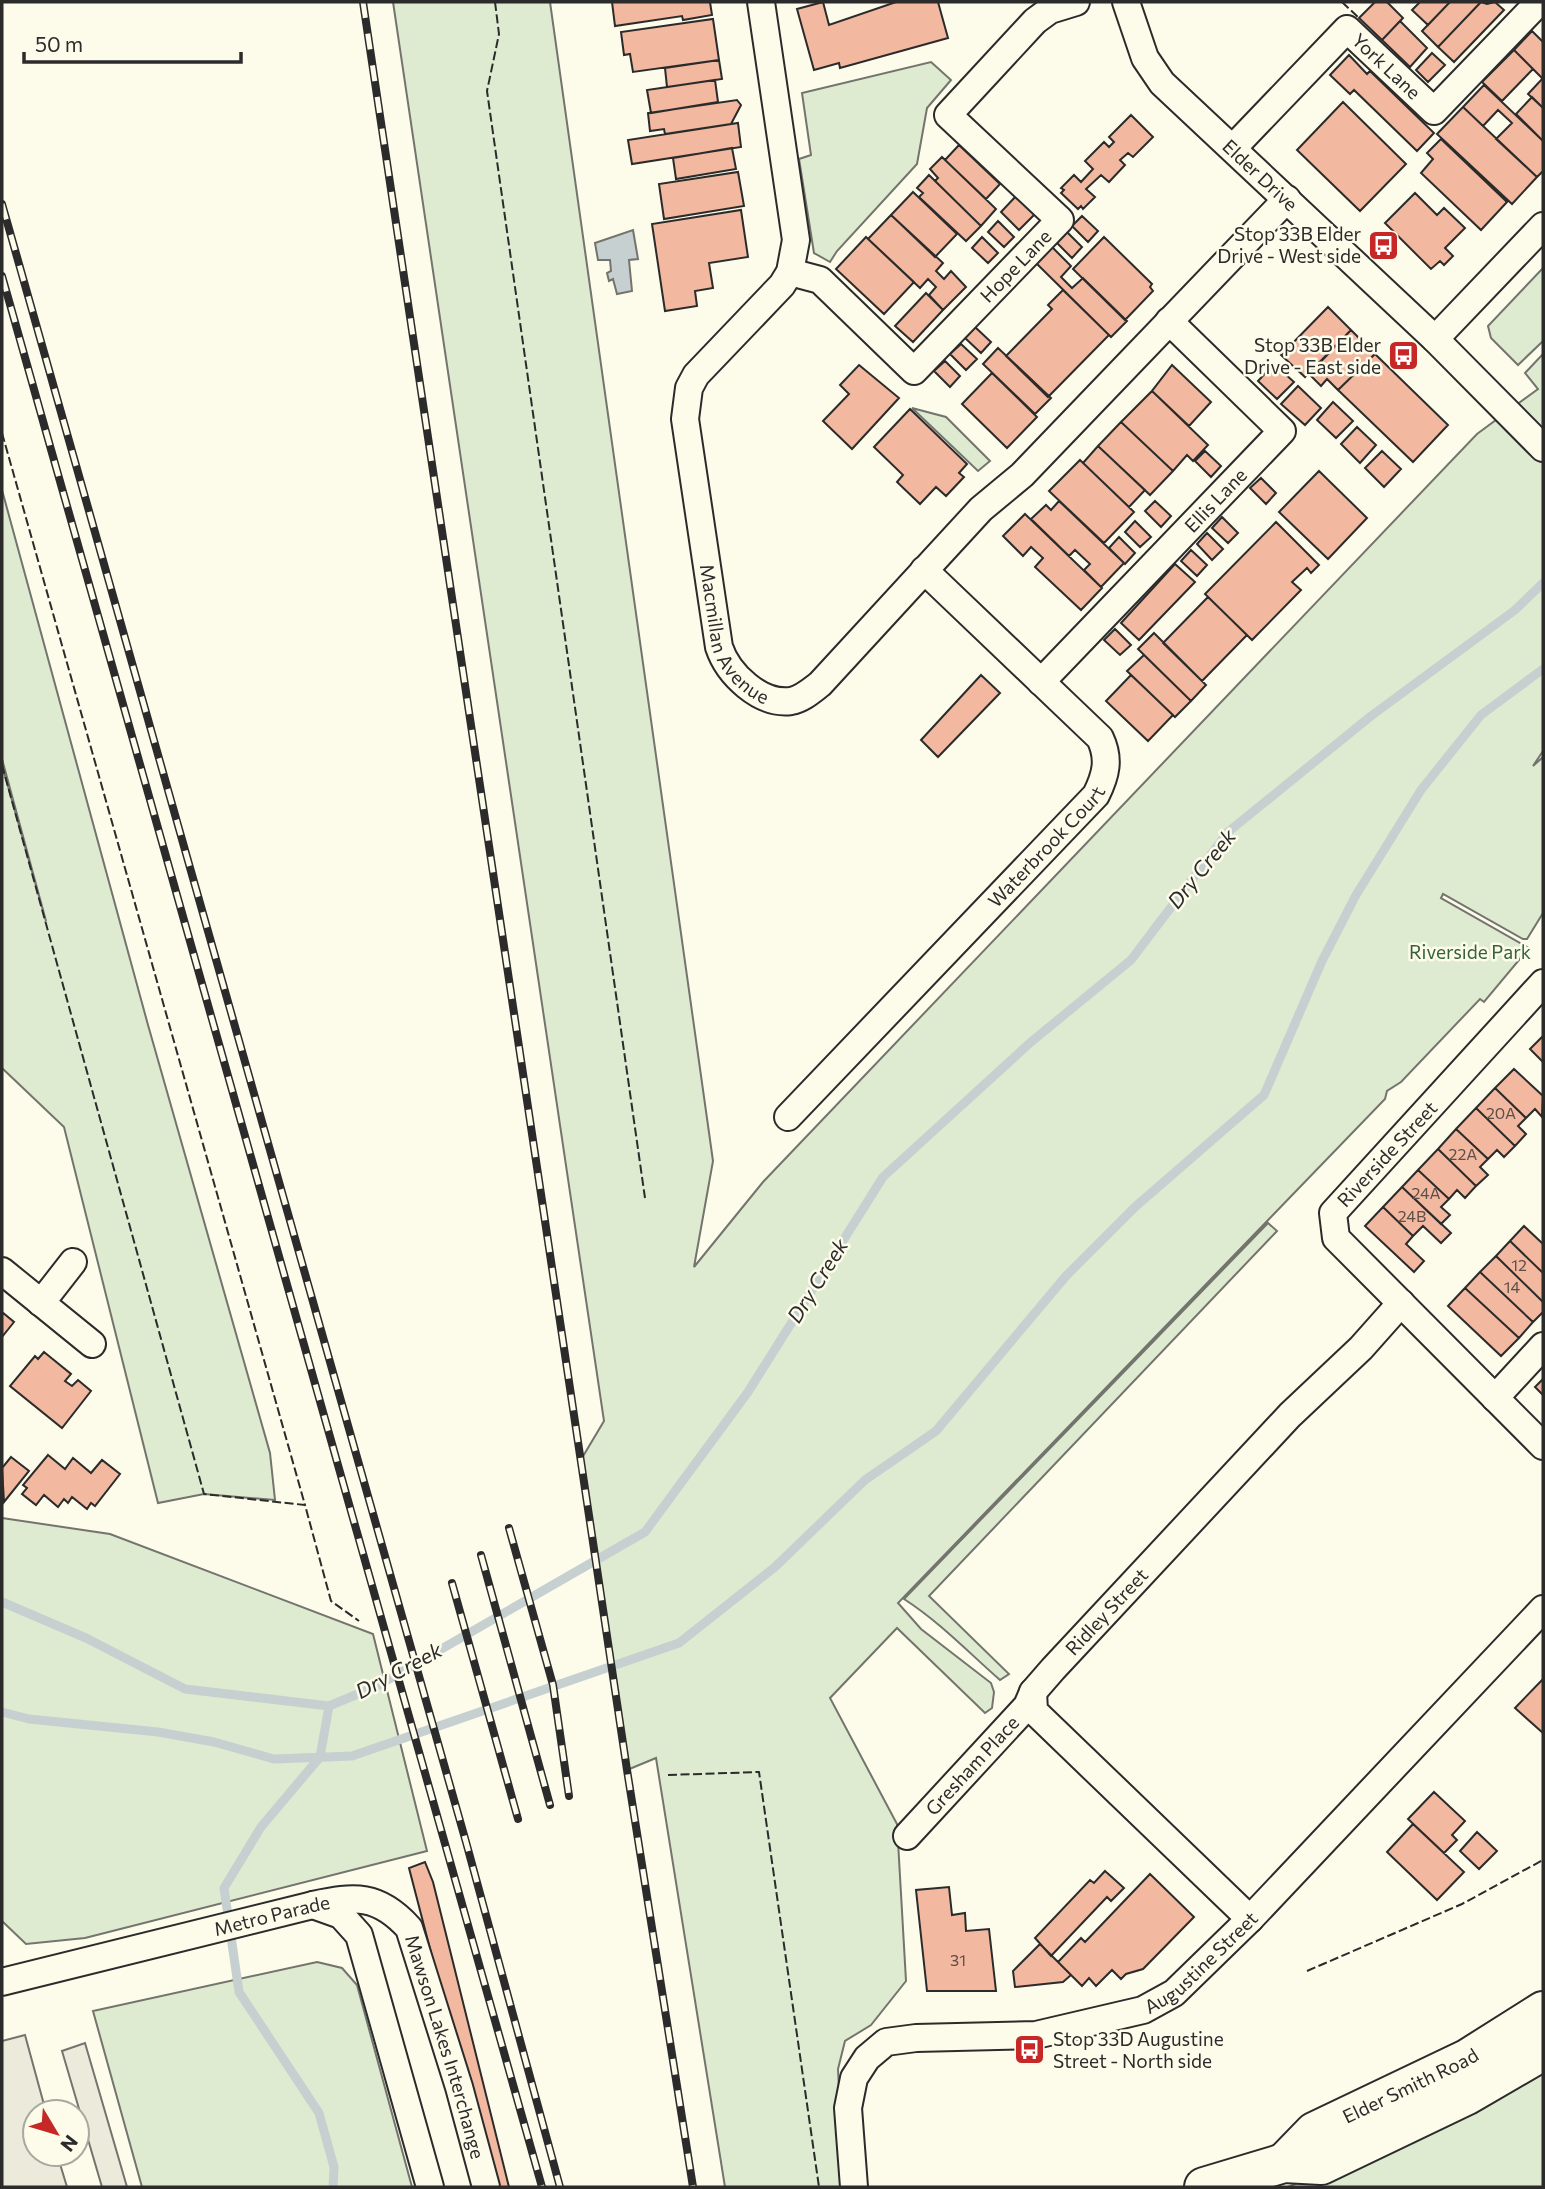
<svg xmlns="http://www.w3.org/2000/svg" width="1545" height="2189" viewBox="0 0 1545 2189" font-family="Commissioner,sans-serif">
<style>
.green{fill:#deebd1;stroke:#74746e;stroke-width:2}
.parking{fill:#eceadb;stroke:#74746e;stroke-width:2}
.water{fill:#c7d0d0;stroke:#74746e;stroke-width:2}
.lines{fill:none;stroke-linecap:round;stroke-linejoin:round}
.stream{stroke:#c7d0d0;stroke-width:9}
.building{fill:#f2b8a0;stroke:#2b2b2b;stroke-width:2}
.minor-casing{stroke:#2b2b2b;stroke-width:30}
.primary-casing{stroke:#2b2b2b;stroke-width:42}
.minor{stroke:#fdfbea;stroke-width:26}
.primary{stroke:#fdfbea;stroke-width:38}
.rail-casing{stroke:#2b2b2b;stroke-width:8}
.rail{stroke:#fdfbea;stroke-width:5;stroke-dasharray:16;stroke-linecap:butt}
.fence{stroke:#2b2b2b;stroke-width:2;stroke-dasharray:9 3.5;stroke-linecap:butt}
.labels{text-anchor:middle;stroke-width:5;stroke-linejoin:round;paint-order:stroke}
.number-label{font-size:16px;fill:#5d4e48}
.street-label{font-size:19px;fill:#2b2b2b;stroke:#fdfbea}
.poi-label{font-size:19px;fill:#2b2b2b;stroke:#fdfbea;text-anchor:end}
.park-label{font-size:19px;fill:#34623c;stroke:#fdfbea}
.water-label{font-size:21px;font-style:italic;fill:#2b2b2b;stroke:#fdfbea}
</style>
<rect width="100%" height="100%" fill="#fdfbea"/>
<path class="green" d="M393 2H550L713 1161 694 1267 763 1182 1477 434 1538 389 1525 373 1543 354V751L1533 766 1543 757V913L1527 939H1523L1443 894 1441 898 1529 948 1484 1002 1480 999 1401 1082 1387 1091 1385 1099 898 1603 921 1629 991 1683 994 1692 992 1708 985 1713 897 1628 830 1698 897 1824 906 1981 871 2025 845 2041 838 2069 844 2187H725L656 1758 627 1770 582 1458 604 1421Z
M931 62 951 80 927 108 917 164 837 251 830 262 814 253 799 159 811 155 802 93Z
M1543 268V341L1518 365 1491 338 1488 326Z
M912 408 946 417 990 461 978 471Z
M2 490 148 1025 270 1453 275 1500 204 1494 158 1503 64 1127 2 1068V765L46 921 2 759Z
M1268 1223 1277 1231 929 1596 1009 1674 1000 1680C968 1652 941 1623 904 1599Z
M2 1518 110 1534 373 1634 427 1851 85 1938 26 1944 2 1921Z
M317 1962 342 1968 357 1985 412 2187H142L93 2011Z
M1543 2066V2187H1288L1437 2124Z"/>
<path class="parking" d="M25 2035 46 2112H35V2154H57L67 2187H2V2041Z
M85 2043 127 2187H102L62 2051Z"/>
<path class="water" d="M633 230 638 259 629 260 632 291 617 294 613 279 609 281 607 273 611 271 610 260H598L595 243Z"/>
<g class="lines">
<path class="stream" d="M2 1602 86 1638 185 1689 329 1706 377 1686 645 1532 748 1392 883 1177 1031 1042 1131 960 1228 832 1371 716 1515 610 1543 583
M329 1706 320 1757 261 1827 224 1888 239 1992 319 2113 334 2167 333 2187
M2 1712 29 1719 158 1732 214 1742 274 1759 352 1756 679 1643 775 1567 865 1480 936 1431 1066 1276 1135 1207 1264 1095 1322 961 1356 895 1421 790 1481 715 1543 669"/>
</g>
<path class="building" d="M612 2H710L712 15 683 20 682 16 615 26Z
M823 2 829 25 896 2H938L948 38 840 68 839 63 814 70 797 9Z
M1375 2H1387L1403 18 1382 40 1359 18Z
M1420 2H1450L1428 25 1412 10Z
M1450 2H1481L1438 47 1422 31Z
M1481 2 1487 4 1495 2 1504 10 1454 62 1438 47Z
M713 19 719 60 633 72 630 54 624 55 621 32Z
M1400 21 1427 48 1410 67 1382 40Z
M1532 31 1543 42V79L1514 50Z
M1514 50 1533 69 1502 101 1482 82Z
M1432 53 1445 65 1428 82 1416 70Z
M1349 55 1367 74 1370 71 1434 133 1417 151 1354 90 1350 94 1330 75Z
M719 60 722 79 667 87 665 68Z
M1543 78V108L1528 94Z
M715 80 718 102 651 113 647 90Z
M1484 85 1543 141V171L1537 177 1496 139 1512 123 1498 110 1483 126 1463 107Z
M1532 97 1543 108V141L1516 114Z
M737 100 741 105 731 124 665 134 664 129 650 131 648 113Z
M1343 102 1406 164 1360 211 1297 150Z
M1463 107 1537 177 1512 204 1437 134Z
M1131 115 1153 137 1133 157 1128 153 1120 160 1125 165 1109 182 1101 175 1086 189 1095 197 1083 209 1081 206 1078 209 1061 193 1064 190 1061 188 1074 175 1081 182 1093 169 1085 161 1104 142 1109 147 1114 142 1109 137Z
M738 123 741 147 632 164 628 140Z
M1441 139 1507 202 1481 230 1421 173 1433 159 1427 153Z
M959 145 1000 184 986 199 945 160Z
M732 148 736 169 676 179 673 158Z
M942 157 996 209 981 226 935 181 938 178 930 169Z
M738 172 744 206 664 219 659 184Z
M929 175 981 226 966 241 919 197 923 193 917 188Z
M913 192 957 234 935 257 891 215Z
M1415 193 1437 215 1444 208 1465 228 1445 248 1453 256 1444 265 1440 261 1431 269 1385 223Z
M1017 195 1036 213 1019 230 1001 212Z
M741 210 748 257 709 263 713 288 695 291 697 306 665 311 652 224Z
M891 215 943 263 936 271 944 279 951 271 966 287 943 310 929 295 936 287 928 279 920 288 868 239Z
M1082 216 1098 231 1088 242 1072 226Z
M998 221 1014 237 1004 247 988 232Z
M1066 231 1082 247 1072 258 1056 242Z
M866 237 914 282 884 314 836 269Z
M982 237 998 253 988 263 972 248Z
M1104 237 1152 284 1150 287 1153 291 1125 320 1073 269Z
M1051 246 1071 266 1061 277 1072 288 1083 278 1127 321 1111 337 1035 262Z
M1063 290 1109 335 1048 397 1006 356 1052 309 1048 305Z
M926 293 943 310 913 342 895 326Z
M1328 307 1351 330 1305 377 1281 355Z
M975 327 991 342 981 353 965 338Z
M1351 330 1375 354 1338 390 1327 379 1321 386 1309 374Z
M961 344 977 359 966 370 950 354Z
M998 348 1051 398 1035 414 983 364Z
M1375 354 1448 425 1413 462 1338 390Z
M945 361 960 376 950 387 934 371Z
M1274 364 1294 382 1277 399 1258 381Z
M859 365 899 398 852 449 823 421 849 394 840 385Z
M1172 365 1211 402 1189 426 1152 391Z
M992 373 1037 417 1007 448 962 404Z
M1298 386 1321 408 1305 425 1281 404Z
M1152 391 1208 445 1193 461 1187 455 1173 471 1121 422Z
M1333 402 1353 421 1336 438 1317 420Z
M910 409 967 464 959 473 964 477 946 496 936 487 920 504 897 482 903 475 874 447Z
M1121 422 1173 471 1150 495 1098 446Z
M1357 427 1376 445 1360 463 1341 444Z
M1098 446 1145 490 1129 507 1083 463Z
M1205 451 1221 466 1211 477 1195 461Z
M1382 451 1401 469 1384 487 1365 468Z
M1080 460 1134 512 1104 543 1049 491Z
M1319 471 1367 518 1328 559 1279 512Z
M1261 478 1276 493 1266 504 1250 488Z
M1059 501 1124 563 1101 587 1084 570 1090 564 1075 550 1069 556 1031 519 1046 505 1051 510Z
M1155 501 1171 516 1161 527 1145 511Z
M1025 514 1102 588 1081 610 1035 567 1043 558 1031 547 1023 556 1003 536Z
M1222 517 1238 533 1228 543 1212 528Z
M1135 521 1151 537 1140 547 1125 532Z
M1276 522 1319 565 1311 573 1307 568 1292 582 1301 590 1252 640 1205 594Z
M1207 533 1223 549 1212 560 1197 544Z
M1119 537 1135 553 1125 564 1109 548Z
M1191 550 1207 565 1197 576 1181 561Z
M1175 564 1195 582 1139 640 1121 623Z
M1208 597 1247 635 1202 681 1163 643Z
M1115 629 1131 645 1120 655 1104 640Z
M1154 633 1206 685 1191 701 1138 649Z
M1144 655 1191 701 1175 717 1127 671Z
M981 675 1000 693 938 757 921 740Z
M1131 675 1173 715 1148 741 1106 701Z
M1543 1036V1062L1530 1049Z
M1514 1069 1543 1096 1542 1117 1535 1109 1526 1118 1495 1088Z
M1495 1088 1526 1118 1518 1126 1526 1134 1515 1146 1476 1108Z
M1476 1108 1515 1146 1504 1157 1497 1150 1488 1159 1456 1129Z
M1456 1129 1488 1159 1480 1167 1488 1175 1476 1186 1438 1149Z
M1438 1149 1476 1186 1465 1198 1457 1190 1449 1199 1418 1170Z
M1418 1170 1449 1199 1441 1207 1450 1215 1441 1224 1402 1187Z
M1402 1187 1451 1233 1441 1243 1423 1226 1413 1236 1383 1207Z
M1383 1207 1413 1236 1406 1244 1424 1261 1414 1272 1365 1226Z
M1524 1226 1543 1244V1273L1510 1241Z
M1510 1241 1543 1273V1302L1496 1256Z
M1496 1256 1543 1302V1312L1533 1322 1480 1272Z
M1480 1272 1533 1322 1519 1338 1465 1288Z
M1465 1288 1519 1338 1501 1356 1448 1306Z
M2 1312 14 1322 2 1337Z
M44 1352 71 1374 65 1381 72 1386 78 1380 91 1391 62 1428 10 1386 35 1356 38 1359Z
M1543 1379V1395L1535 1387Z
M48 1455 65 1469 73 1458 91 1473 102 1460 120 1474 95 1506 91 1503 87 1509 72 1497 68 1503 64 1499 58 1507 44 1495 36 1505 22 1494 27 1488 23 1485Z
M11 1457 29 1471 4 1502 2 1468Z
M1543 1679V1733L1515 1708Z
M1434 1792 1465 1821 1452 1835 1457 1840 1444 1853 1408 1819Z
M1413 1824 1464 1872 1437 1900 1387 1852Z
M1477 1832 1497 1851 1479 1869 1460 1851Z
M425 1862 433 1882 509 2187H492L409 1868Z
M1105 1871 1124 1888 1111 1901 1107 1897 1051 1956 1035 1938 1090 1880 1094 1883Z
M1150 1874 1194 1917 1143 1969 1126 1974 1121 1979 1112 1970 1096 1986 1089 1978 1082 1986 1058 1962 1081 1938 1085 1942Z
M949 1887 952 1915 965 1913 966 1931 989 1929 996 1991H927L916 1890Z
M1040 1944 1071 1975 1063 1982 1015 1987 1013 1971Z"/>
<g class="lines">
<defs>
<g id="minor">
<path id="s1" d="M761 2 796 240 790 272 782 285 696 375 689 388 685 419 719 647C728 674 760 705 791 701 802 699 811 691 820 684L981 509 1022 475 1287 199"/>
<path id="s2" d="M1126 2 1145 58 1162 83 1435 339 1543 448"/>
<path id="s3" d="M1233 148 1347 29 1434 111 1539 2"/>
<path id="s4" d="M790 272 820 280 914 371 1060 220 948 115 1035 21 1050 10 1076 2"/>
<path d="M1435 339 1543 226"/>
<path id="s5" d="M1041 682 1282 431 1169 321"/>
<path d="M1543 983 1333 1213 1336 1238 1543 1446"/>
<path id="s6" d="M788 1117 1096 795C1106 775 1110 759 1100 738L924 570"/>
<path d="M2 1271 92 1344"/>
<path d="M41 1303 73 1262"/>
<path d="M1495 1398 1543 1346"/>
<path d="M1033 1692 1034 1711 1250 1919"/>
<path id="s7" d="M907 1836 1027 1706 1033 1692 1053 1669 1290 1415 1361 1348 1401 1303"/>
<path d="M313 1905 341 1915 359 1935 430 2187"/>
<path id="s8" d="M2 1982 313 1905C355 1896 378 1894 409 1928L459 2087 486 2187"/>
<path id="s9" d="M854 2187 848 2108 854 2078 867 2058 886 2042 916 2038 1036 2035 1143 2010 1174 1993 1250 1919 1543 1609"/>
</g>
<g id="primary">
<path id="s10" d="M1284 2163 1314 2132 1467 2059 1543 2011"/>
<path d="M1204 2187 1284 2163 1321 2165 1467 2095 1543 2051"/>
</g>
</defs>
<use href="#minor" class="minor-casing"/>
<use href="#primary" class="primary-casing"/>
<use href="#minor" class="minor"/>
<use href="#primary" class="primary"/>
<defs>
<path id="rail" d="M363 2 627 1770 693 2187
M2 204 466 1842 560 2187
M2 276 542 2187
M509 1528 553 1685 569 1796
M481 1555 550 1805
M452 1583 518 1819"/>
</defs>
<use href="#rail" class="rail-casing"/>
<use href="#rail" class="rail"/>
<path class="fence" d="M495 2 499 34 487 91 645 1198
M1342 2 1359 18
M2 433 305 1505
M2 765 204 1494 305 1505 331 1601 359 1621
M668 1775 759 1772 819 2187
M1307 1971 1462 1904 1543 1860"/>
</g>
<defs>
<symbol id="bus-square" viewBox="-11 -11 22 22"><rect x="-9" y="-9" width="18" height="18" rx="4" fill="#c62828" stroke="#fdfbea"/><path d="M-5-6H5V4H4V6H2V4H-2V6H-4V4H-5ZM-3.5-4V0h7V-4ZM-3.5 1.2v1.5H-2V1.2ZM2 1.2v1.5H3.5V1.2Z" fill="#fff"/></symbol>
</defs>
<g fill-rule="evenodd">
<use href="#bus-square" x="1366" y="228" width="35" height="35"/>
<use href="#bus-square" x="1386" y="338" width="35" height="35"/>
<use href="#bus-square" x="1012" y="2032" width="35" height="35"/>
</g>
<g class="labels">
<g class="number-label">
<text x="1501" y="1119">20A</text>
<text x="1463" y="1160">22A</text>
<text x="1426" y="1199">24A</text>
<text x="1412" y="1222">24B</text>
<text x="1519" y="1271">12</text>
<text x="1512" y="1293">14</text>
<text x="958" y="1966">31</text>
</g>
<g class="street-label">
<text dy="7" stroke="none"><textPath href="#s3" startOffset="219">York Lane</textPath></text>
<text dy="7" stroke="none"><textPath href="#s2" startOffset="224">Elder Drive</textPath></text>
<text dy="7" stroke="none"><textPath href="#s4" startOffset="308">Hope Lane</textPath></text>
<text dy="7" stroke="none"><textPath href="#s5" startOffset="252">Ellis Lane</textPath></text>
<text dy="7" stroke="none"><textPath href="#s1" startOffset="684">Macmillan Avenue</textPath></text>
<text dy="7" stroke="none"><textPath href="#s6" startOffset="374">Waterbrook Court</textPath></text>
<text transform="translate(1387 1154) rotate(-47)" y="7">Riverside Street</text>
<text dy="7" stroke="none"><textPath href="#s7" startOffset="301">Ridley Street</textPath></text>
<text dy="7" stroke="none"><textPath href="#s7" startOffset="96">Gresham Place</textPath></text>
<text dy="7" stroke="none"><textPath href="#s8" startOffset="278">Metro Parade</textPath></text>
<text dy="7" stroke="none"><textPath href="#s9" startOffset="494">Augustine Street</textPath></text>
<text dy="7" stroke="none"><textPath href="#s8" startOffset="550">Mawson Lakes Interchange</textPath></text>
<text dy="7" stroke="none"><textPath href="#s10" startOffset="150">Elder Smith Road</textPath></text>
</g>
<g class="poi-label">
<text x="1361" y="241">Stop 33B Elder<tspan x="1361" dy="22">Drive - West side</tspan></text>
<text x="1381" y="352">Stop 33B Elder<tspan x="1381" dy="22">Drive - East side</tspan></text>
<text x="1053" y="2046" text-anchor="start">Stop 33D Augustine<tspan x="1053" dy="22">Street - North side</tspan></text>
</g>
<g class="park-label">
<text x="1470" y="959">Riverside Park</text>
</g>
<g class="water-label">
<text transform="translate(1202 869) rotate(-51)" y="7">Dry Creek</text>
<text transform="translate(818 1281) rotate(-58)" y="7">Dry Creek</text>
<text transform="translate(399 1671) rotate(-28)" y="7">Dry Creek</text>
</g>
</g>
<rect width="1545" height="2189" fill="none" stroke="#2b2b2b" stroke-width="7"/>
<g transform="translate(56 2133) rotate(128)"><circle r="33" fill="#fdfbea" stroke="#a9a89e" stroke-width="2"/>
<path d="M0-5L12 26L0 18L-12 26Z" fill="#c62828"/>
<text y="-10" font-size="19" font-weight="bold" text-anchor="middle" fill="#2b2b2b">N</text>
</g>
<path d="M24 52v10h217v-10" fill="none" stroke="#2b2b2b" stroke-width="3.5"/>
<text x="35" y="52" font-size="21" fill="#2b2b2b" stroke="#fdfbea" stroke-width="5" paint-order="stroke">50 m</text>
</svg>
